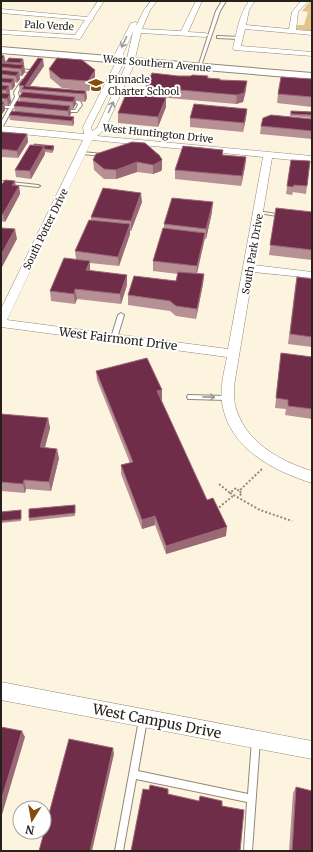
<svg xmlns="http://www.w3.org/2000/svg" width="313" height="852" viewBox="0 0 313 852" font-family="Merriweather,serif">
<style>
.green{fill:#e1c68a}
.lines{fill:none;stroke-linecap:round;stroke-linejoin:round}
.service-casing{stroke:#918976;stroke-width:2}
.minor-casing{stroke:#918976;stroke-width:1}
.secondary-casing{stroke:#918976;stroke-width:2}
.path{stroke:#918b7d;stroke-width:2;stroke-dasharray:2 2;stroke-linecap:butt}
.service{fill:#fff;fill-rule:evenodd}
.minor{fill:#fff;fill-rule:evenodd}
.secondary{fill:#fff;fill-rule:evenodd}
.wall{fill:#b69094}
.shaded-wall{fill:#9a6976}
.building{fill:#6f2d49;stroke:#9a6976}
.oneway{stroke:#9d9c98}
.labels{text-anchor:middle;stroke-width:4;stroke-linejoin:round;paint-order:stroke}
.far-street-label{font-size:10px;fill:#26221b;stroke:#fff}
.far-poi-label{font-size:10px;fill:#26221b;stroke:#fff;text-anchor:start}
.street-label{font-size:12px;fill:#26221b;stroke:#fff}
.near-street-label{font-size:14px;fill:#26221b;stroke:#fff}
</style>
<rect width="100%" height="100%" fill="#fdf4e0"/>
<path class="green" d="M310 1H312V32L297 29V25H304L308 12 302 11Z"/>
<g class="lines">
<defs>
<path id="service" d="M222 1H226L220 11 201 66 198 67 216 11Z
M218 36 239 37 241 38 239 39 217 38V36Z
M1 67 30 70 32 71 30 72 1 69Z
M22 80 25 81 18 92 19 97 14 106H21L23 107 21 108H13L3 126 1 127V122L9 108H1V106H10L15 97 14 92Z
M67 100 80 101 82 105 77 112H61L60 111 62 110H75L78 105 77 103 67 102Z
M81 152 104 154 106 155 104 156 82 154H81Z
M1 181 38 185 40 186 38 187 1 183Z
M257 211 283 215 285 216 283 217 259 213 257 212Z
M121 313 124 315 117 338 114 340 112 339 111 338 118 315Z
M188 395 227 396 230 398 227 400 190 399H188L187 397Z
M143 716 146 717 147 720 138 771 248 794 252 740 253 737 256 736 259 737 260 740 252 851H244L247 802 136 779 123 851H115L139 720 140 717Z"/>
<path id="minor" d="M98 1H104L93 18 94 19 91 21 80 39 1 34V30L75 35 85 20 1 13V9L87 17Z
M151 1H157L150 10 142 29 181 31 196 1H202L188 32 205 33 209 35 205 37 141 33 133 67 105 129 97 136 312 156V162L272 158 254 265 312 272V278L253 272 234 386C234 392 234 399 235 405 244 441 279 461 312 471V483C273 471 229 448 222 403 220 388 224 372 227 357L1 327V309L83 140 1 132V126L84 134 83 127 114 66 115 54 131 23 136 22 137 23 135 28 144 10ZM133 32 125 67 97 128 92 131 91 127 122 66 123 54ZM92 140 263 157 228 349 7 320Z
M249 1H255L249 10 246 25 289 29 292 12 301 1H308L298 12 296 30 312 31V35L245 29 241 46 312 52V56L234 50 233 48C237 31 239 15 249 1Z
M1 682 312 741V759L1 700Z"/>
<path id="secondary" d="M1 47 312 73V79L1 53Z"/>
</defs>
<use href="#service" class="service-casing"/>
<use href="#minor" class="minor-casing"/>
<use href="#secondary" class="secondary-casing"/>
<path class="path" d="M219 484 230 493 236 488 239 491 263 468
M230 493 260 510 292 521
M237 498 242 493 239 491
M216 510 234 495"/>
<use href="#service" class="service"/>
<use href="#minor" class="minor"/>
<use href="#secondary" class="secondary"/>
</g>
<path class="wall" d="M1 55 4 56 6 63H5L6 64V62L23 59 24 64 23 65H24L25 72 22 76H19L20 79 17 83 15 82V86L12 90H10V93L9 94 11 102 8 106H5V110L2 114H1Z
M44 66 30 86 86 91 87 98 85 102 76 101V104L73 109H70L71 114 69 117 74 123 73 126 10 120 9 115 15 112 14 106 20 102 19 97 22 93H20L19 85Z
M49 69 95 78 89 91 62 88 50 78Z
M178 76 208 78 220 80 246 90 243 102 236 104 146 96V87Z
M312 79V107L277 103 278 94Z
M166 107 158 127 118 123V113Z
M247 109 246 118 243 132 190 127V118Z
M291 111 312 112V118L290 116Z
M312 119V139L260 134 261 126Z
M1 132 27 134 28 142 18 158 1 157Z
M30 145 54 146V149L52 153 45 152V154L31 179 16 177 15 170Z
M223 150V155L246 157 245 167 241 186 175 179V170Z
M160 158 162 169 161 171 153 174 137 172 116 179H104L94 170 93 160Z
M291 160 307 186 306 194 293 192 292 195 286 194Z
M15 181V186H19L20 194 5 222 1 221V184Z
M142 202 131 231H130V234L119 266 90 263V270L127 285 121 304 77 299 75 304 51 301 50 291 76 259 75 251 91 220V217Z
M276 208 312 212V260L269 255Z
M212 212 206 239H205L204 242 197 274H204L203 284 196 319 176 316 170 311 128 305V295L176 281 178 274 153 271V261L164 228V224Z
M297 277 312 279V347L288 344 295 287Z
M281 353 312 357V419L285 415 286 409 275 408 280 363Z
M96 371 162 400H161L207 500 226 536 166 554 155 525 142 529 121 474V465L130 463 97 380Z
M1 414 48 418 50 428 45 448 59 458 51 491 26 489 25 493 1 491Z
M75 505V516L29 521V518Z
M21 510V521L1 523V512Z
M296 787 312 851H289L293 793Z"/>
<path class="shaded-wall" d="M4 56 6 63 3 66 2 59Z
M23 59 24 64 20 68V63Z
M43 59 44 66 28 89 25 86Z
M24 65 25 72 22 76 21 69Z
M95 70V78L89 91 88 81Z
M19 72 20 79 17 83 16 76Z
M14 79 15 86 12 90 11 83Z
M247 81 246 90 243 102 236 104 237 95Z
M9 86 10 93 7 98 6 90Z
M86 91 87 98 85 102 84 94Z
M10 94 11 102 8 106 7 99Z
M75 97 76 104 73 109V102Z
M166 98V107L158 127V117Z
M4 102 5 110 2 114 1 107Z
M70 106 71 114 68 118V111Z
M247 109 246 118 243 132 244 123Z
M74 117V123L73 126 72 121Z
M27 134 28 142 18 158 17 151Z
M44 146 45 154 31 179 30 171Z
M54 146V149L52 153V150Z
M160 156V162L162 159V169L161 171 153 174V165Z
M246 157 245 167 241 186 242 176Z
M137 162V172L116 179V170Z
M15 181 16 189 12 185Z
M19 186 20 194 5 222 3 214Z
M141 193 142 202 131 231V221Z
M213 202 212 212 206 239V229Z
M130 224V234L119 266 118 257Z
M15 229 17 239 1 269V255Z
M205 233 204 242 196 276 197 266Z
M90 261V271L86 270Z
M204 274 203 284 196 319 197 309Z
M127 275V285L121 304 120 294Z
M75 289 77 299 75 304 74 294Z
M162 390V400L157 401V391Z
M48 418 50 428 42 457 40 447Z
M57 449 59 458 51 491 49 482Z
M24 480 26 489 25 493 23 484Z
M155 516V525L142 529V520Z
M227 527 226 536 166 554V546Z
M22 731 25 737 1 818V801Z
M113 748 114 754 92 851H90Z"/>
<path class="building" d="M1 55 4 56 2 59H1Z
M9 58 23 59 20 63 6 62Z
M38 58 43 59 25 86 86 91 84 94 22 89 24 86 19 85Z
M57 58 82 60 95 70 88 81 61 79 49 69Z
M1 63 24 65 21 69 1 67Z
M1 70 19 72 16 76 1 74Z
M152 73 178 76H191L192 75 208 76 207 78 220 79V80L247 81 244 93 237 95 146 87Z
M281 77 312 79V97L278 94Z
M1 78 14 79 11 83 1 82Z
M1 85 9 86 6 90H1Z
M23 92 75 97 73 102 19 97Z
M1 93 10 94 7 99 1 98Z
M126 94 166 98 158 117 118 113Z
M17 101 70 106 68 111 14 106Z
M1 102H4L1 107Z
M194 104 247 109 244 123 190 118Z
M12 111 74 117 72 121 9 115Z
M291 111 312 112V115L291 114Z
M271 115 312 119V131L261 126 263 118Z
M1 132 27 134 17 151 1 149Z
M132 142 145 143 160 156V157L162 159 161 161 153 165 137 162 116 170 104 169 93 160 96 154Z
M34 144 54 146 52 150 44 149V146L34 145Z
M30 145 44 146 30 171 15 170Z
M183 146 223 150 222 155 246 157 242 176 175 170Z
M291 160 310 161 307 186 294 185 293 187 287 186Z
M5 180 15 181 12 185 19 186 3 214H1V184H2Z
M103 188 141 193 131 221 91 217Z
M172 198 213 202 206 229 164 224Z
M276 208 312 212V250L270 245Z
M89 220 130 224 118 257 75 251Z
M1 228 15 229 1 255Z
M163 228 205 233 197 266 153 261Z
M64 258 90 261 86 270 127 275 120 294 75 289 74 294 50 291Z
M178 272 204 274 197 309 176 306 170 301 128 295 134 276 176 281Z
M297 277 312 279V337L290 334Z
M281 353 312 357V409L288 406V400L276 398Z
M147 358 162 390 157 391 207 500 213 498 227 527 166 546 155 516 142 520 121 465 133 462 96 371Z
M1 414 48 418 40 447 57 449 49 482 24 480 23 484 1 482Z
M75 505V513L29 518V509Z
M21 510V519L1 521V512Z
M1 727 22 731 1 801Z
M69 739 113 748 90 851H39Z
M150 785 168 789V794L199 801 200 796 222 801V806L244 810 240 851H131L143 789 149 790Z
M296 787 312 791V851H292Z"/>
<defs><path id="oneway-shaft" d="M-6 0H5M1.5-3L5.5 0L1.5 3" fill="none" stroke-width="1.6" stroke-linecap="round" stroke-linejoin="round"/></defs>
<g class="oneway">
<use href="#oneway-shaft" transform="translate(124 42) rotate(116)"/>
<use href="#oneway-shaft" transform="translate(111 107) rotate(-65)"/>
<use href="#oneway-shaft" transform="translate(209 397) rotate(1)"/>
</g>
<defs>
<symbol id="school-bare" viewBox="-9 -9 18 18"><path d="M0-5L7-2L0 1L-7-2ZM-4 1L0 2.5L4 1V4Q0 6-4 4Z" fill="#884c0a" stroke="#fff" stroke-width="2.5" paint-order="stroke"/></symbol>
</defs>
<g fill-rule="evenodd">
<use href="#school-bare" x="85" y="74" width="22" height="22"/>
</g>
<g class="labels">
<g class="far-street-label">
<text transform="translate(49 25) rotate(3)" y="4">Palo Verde</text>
<text transform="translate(157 63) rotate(5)" y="4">West Southern Avenue</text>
<text transform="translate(158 133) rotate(6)" y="4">West Huntington Drive</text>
<text transform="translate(45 229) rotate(-64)" y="4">South Potter Drive</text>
<text transform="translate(252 254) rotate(-80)" y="4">South Park Drive</text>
</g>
<g class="far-poi-label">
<text x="108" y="83">Pinnacle<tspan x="108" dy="12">Charter School</tspan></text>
</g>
<g class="street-label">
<text transform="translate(118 339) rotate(7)" y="4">West Fairmont Drive</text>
</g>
<g class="near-street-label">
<text transform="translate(157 721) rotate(11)" y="5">West Campus Drive</text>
</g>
</g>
<rect width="313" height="852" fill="none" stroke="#26221b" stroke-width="4"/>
<g transform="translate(32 820) rotate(191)"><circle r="19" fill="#ffffff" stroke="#a8a7a4"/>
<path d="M0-3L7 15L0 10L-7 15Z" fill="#884c0a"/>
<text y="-6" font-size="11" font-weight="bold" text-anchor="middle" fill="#26221b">N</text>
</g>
</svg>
